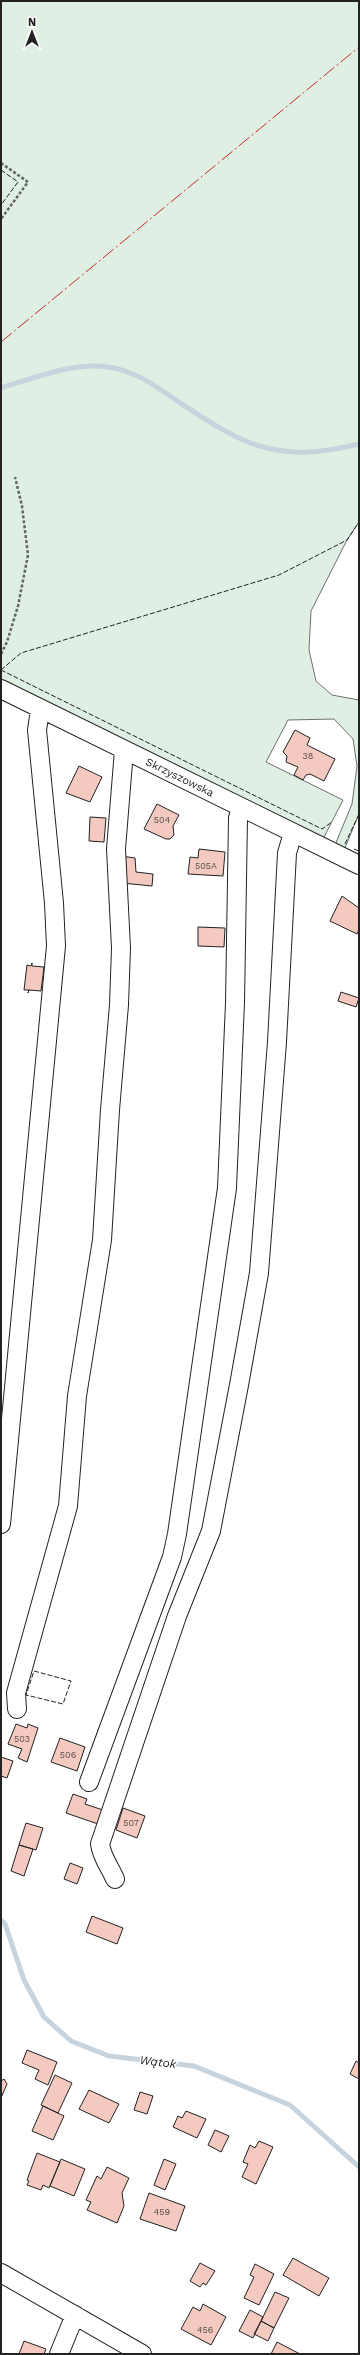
<svg xmlns="http://www.w3.org/2000/svg" width="360" height="2355" viewBox="0 0 360 2355" font-family="'Work Sans',sans-serif">
<style>
.green{fill:#e0efe3;stroke:#6f6f6f}
.lines{fill:none;stroke-linecap:round;stroke-linejoin:round}
.stream{stroke:#c7d3dd;stroke-width:5}
.building{fill:#f3c9c0;stroke:#222}
.minor-casing{stroke:#222;stroke-width:20}
.path{stroke:#646464;stroke-width:2.5;stroke-dasharray:3 2;stroke-linecap:butt}
.minor{stroke:#fff;stroke-width:18}
.fence{stroke:#222;stroke-width:1;stroke-dasharray:5 2;stroke-linecap:butt}
.power{stroke:#c62828;stroke-width:1;stroke-dasharray:14 3 2 3;stroke-linecap:butt}
.labels{text-anchor:middle;stroke-width:3;stroke-linejoin:round;paint-order:stroke}
.number-label{font-size:9px;fill:#564c4a}
.street-label{font-size:11px;fill:#222;stroke:#fff}
.water-label{font-size:12px;font-style:italic;fill:#222;stroke:#fff}
</style>
<rect width="100%" height="100%" fill="#fff"/>
<path class="green" d="M1 1H359V522L347 540 311 611 309 650 316 681 332 695 359 700V814L344 850 335 845 352 804 357 766 353 739 334 719 288 720 266 762 343 800 323 839 1 682Z"/>
<g class="lines">
<path class="stream" d="M1 388C34 378 73 362 108 367 132 370 153 384 173 398 242 444 273 465 359 444
M1 1920 5 1924 24 1980 44 2017 71 2041 109 2056 194 2066 290 2105 359 2167"/>
</g>
<path class="building" d="M295 730 310 738 307 745 335 759 324 781 310 774 306 775 303 780 294 775 298 767 286 762 287 756 283 752Z
M79 766 102 777 90 802 66 793Z
M157 804 179 815 173 826 174 835 170 839H166L144 829Z
M90 817 106 818 104 842 89 841Z
M199 849 225 852 223 876 188 874 190 857 198 858Z
M121 856 135 858 136 872 153 874 152 886 122 883Z
M342 896 359 908V929L357 934 330 921Z
M198 927 225 928 224 947 198 946Z
M32 963V966L44 967 41 991 29 990 28 993 29 990H24L27 965 31 966Z
M341 992 359 998 356 1007 338 1001Z
M16 1724 27 1728 28 1724 38 1728 27 1762 18 1758 22 1749 8 1744Z
M60 1738 85 1747 77 1771 51 1762Z
M1 1757 13 1761 7 1778 1 1776Z
M73 1794 87 1799 85 1804 103 1810 98 1824 66 1813Z
M123 1808 145 1816 137 1838 116 1830Z
M26 1823 43 1828 36 1850 19 1845Z
M19 1845 33 1849 24 1876 11 1871Z
M70 1863 83 1868 77 1884 64 1879Z
M92 1916 123 1928 117 1944 86 1932Z
M27 2050 57 2062 48 2085 35 2079 39 2070 22 2063Z
M356 2061 359 2063V2079L350 2074Z
M55 2075 72 2083 58 2113 41 2105Z
M4 2079 7 2084 1 2098V2081Z
M89 2090 119 2104 109 2123 79 2109Z
M140 2092 153 2096 147 2114 134 2110Z
M43 2106 64 2116 53 2140 32 2131Z
M186 2111 206 2119 197 2138 173 2127 178 2116 182 2118Z
M215 2130 229 2136 221 2152 208 2145Z
M259 2141 273 2147 256 2184 242 2177 248 2164 243 2162 250 2145 255 2148Z
M37 2153 60 2162 49 2188 43 2185 41 2190 27 2185 29 2181 27 2180Z
M61 2159 85 2169 74 2196 50 2186Z
M164 2159 176 2164 165 2190 154 2185Z
M107 2167 129 2178 122 2193 124 2206 117 2223 87 2210 91 2202 86 2200 97 2176 101 2179Z
M149 2193 185 2206 176 2231 140 2219Z
M293 2258 329 2278 319 2296 283 2275Z
M200 2263 215 2271 206 2285 203 2283 200 2287 190 2281Z
M255 2264 274 2274 259 2305 244 2298 254 2277 250 2275Z
M275 2292 289 2298 274 2328 261 2321Z
M203 2304 226 2317 211 2345 181 2329 193 2307 200 2311Z
M250 2310 263 2317 253 2338 239 2331Z
M261 2321 274 2328 268 2341 254 2334Z
M24 2341 46 2349 44 2354H19Z
M277 2342 300 2354H271Z"/>
<g class="lines">
<defs>
<path id="minor" d="M1 689 359 865
M1 1524 56 946 54 903 37 730 40 710
M17 1709 16 1693 68 1506 77 1396 102 1240 110 1110 119 1005 121 948 116 849 124 750
M89 1782 172 1557 177 1534 227 1188 235 1003 238 818 241 807
M115 1879C110 1867 102 1858 100 1844L177 1616 211 1531 239 1385 259 1273 277 1042 287 853 293 833
M1 2273 142 2354
M59 2354 75 2315"/>
</defs>
<use href="#minor" class="minor-casing"/>
<path class="path" d="M1 163 28 182 1 219
M1 654 7 642 18 606 28 555 22 506 15 477"/>
<use href="#minor" class="minor"/>
<path class="fence" d="M1 170 18 182 1 205
M1 670 21 653 279 575 347 540 359 522
M1 670 322 829 332 822
M345 844 359 814
M354 849 359 851
M34 1671 71 1681 63 1704 26 1695Z"/>
<path class="power" d="M1 342 359 47"/>
</g>
<g class="labels">
<g class="number-label">
<text x="308" y="759">38</text>
<text x="162" y="823">504</text>
<text x="206" y="869">505A</text>
<text x="22" y="1742">503</text>
<text x="68" y="1758">506</text>
<text x="131" y="1826">507</text>
<text x="162" y="2215">459</text>
<text x="205" y="2333">456</text>
</g>
<g class="street-label">
<text transform="translate(180 777) rotate(26)" y="4">Skrzyszowska</text>
</g>
<g class="water-label">
<text transform="translate(158 2062) rotate(7)" y="4">Wątok</text>
</g>
</g>
<rect width="360" height="2355" fill="none" stroke="#222222" stroke-width="4"/>
<g transform="translate(32 32)" stroke="#ffffff" stroke-width="3" paint-order="stroke">
<path d="M0-3L7 15L0 10L-7 15Z" fill="#222222"/>
<text y="-6" font-size="11" font-weight="bold" text-anchor="middle" fill="#222222">N</text>
</g>
</svg>
